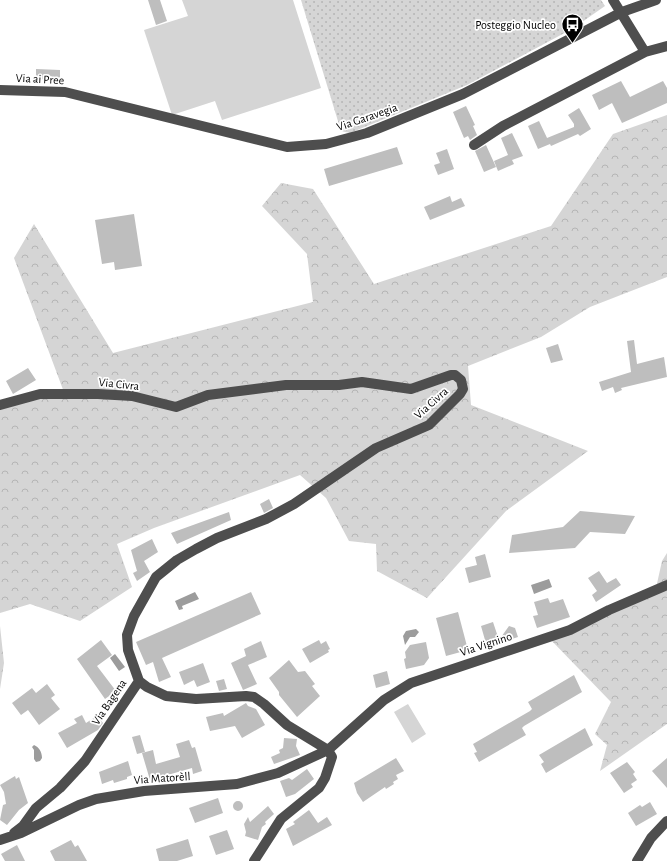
<svg xmlns="http://www.w3.org/2000/svg" width="667" height="861" viewBox="0 0 667 861" font-family="'Alegreya Sans',sans-serif">
<style>
.grass{fill:url(#grass-dots)}
.forest{fill:url(#forest-crowns)}
.pitch{fill:#d5d5d5}
.water{fill:#9c9c9c}
.building{fill:#bebebe}
.lines{fill:none;stroke-linecap:round;stroke-linejoin:round}
.minor{stroke:#4e4e4e;stroke-width:10}
.labels{text-anchor:middle;stroke-width:3.5;stroke-linejoin:round;paint-order:stroke}
.poi-label{font-size:12px;fill:#000;stroke:#fff;text-anchor:end}
.street-label{font-size:12px;fill:#000;stroke:#fff}
</style>
<defs>
<pattern id="grass-dots" width="8" height="8" patternUnits="userSpaceOnUse"><rect width="8" height="8" fill="#d5d5d5"/><path d="M2 2h.1M6 6h.1" fill="none" stroke="#b5b5b5" stroke-width="1.8" stroke-linecap="round"/></pattern>
<pattern id="forest-crowns" width="20" height="18" patternUnits="userSpaceOnUse"><rect width="20" height="18" fill="#d5d5d5"/><path d="M2 6a3 3 0 1 1 6 0M12 15a3 3 0 1 1 6 0" fill="none" stroke="#b5b5b5"/></pattern>
</defs>
<rect width="100%" height="100%" fill="#fff"/>
<path class="grass" d="M301 0H601L605 6 572 29 467 85 350 133 341 131Z"/>
<path class="forest" d="M667 115V277L590 307 541 337 468 366 471 405 588 451 506 511 427 598 377 571 376 544 349 541 326 498 300 475 154 528 117 544 132 587 80 621 30 604 0 613V405L65 395 14 258 34 224 113 353 313 302 307 254 262 206 281 183 313 189 374 284 551 226 613 134Z
M667 553V724L600 771 607 745 595 734 611 702 549 638 656 588 662 561Z
M0 626 4 663 0 689Z"/>
<path class="pitch" d="M182 0H293L321 88 222 120 215 101 172 115 144 30 188 16Z
M408 704 426 734 412 743 394 712Z"/>
<path class="water" d="M549 579 552 587 534 594 531 585Z
M195 592 199 599 182 606 183 609 179 610 175 601Z
M416 629 419 632 415 637H410L405 645 403 636 406 631Z
M115 654 125 667 119 671 110 658Z
M34 745C39 747 42 752 42 758L40 761 36 762 34 759V750L32 747Z"/>
<path class="building" d="M148 0H160L167 21 156 25Z
M36 69 60 70V80L36 79Z
M621 81 630 97 663 81 667 88V103L622 123 612 103 599 110 592 95Z
M466 106 475 125 473 126 477 135 470 140 468 136 464 138 453 112Z
M579 108 591 129 580 136 578 134 551 146 550 144 538 149 528 126 539 121 548 140 547 138 574 127V124L568 115Z
M512 133 523 156 512 160 514 164 498 171 494 161 508 155 501 138Z
M486 145 496 167 484 172 475 151Z
M397 147 403 164 329 186 324 169Z
M447 149 454 169 438 175 434 165 440 163 436 153Z
M450 196 452 202 461 198 465 206 430 220 424 207Z
M134 214 142 266 115 270 114 262 102 264 95 220Z
M634 340 637 364 664 357 667 377 621 388 622 390 615 393 613 387 602 391 599 382 631 372 627 341Z
M558 344 563 360 551 363 546 348Z
M28 368 36 380 13 394 6 381Z
M269 499 273 508 264 513 260 504Z
M580 511 635 516 625 534 590 532 575 548 509 553 512 535 563 527Z
M229 512 231 520 177 544 171 533Z
M152 539 158 552 144 561 150 572 137 581 133 573 137 571 131 550Z
M485 554 491 577 469 583 465 568 477 565 475 557Z
M599 571 607 583 616 578 621 585 596 602 592 595 597 591 588 578Z
M251 592 261 614 162 658 171 677 159 682 153 662 146 665 136 642Z
M548 598 550 603 563 599 570 617 537 628 533 616 538 615 534 602Z
M458 612 468 650 446 656 436 618Z
M493 622 499 640 509 626 515 628 518 637 487 647 481 626Z
M101 640 112 655 97 666 116 691 105 699 77 659Z
M319 640 321 644 326 641 330 649 328 650 329 652 310 663 302 649Z
M261 641 267 657 248 665 257 684 243 690 231 663 246 656 244 649Z
M426 642 429 658 424 665 406 669 404 659 406 658 405 652 410 645Z
M289 660 298 672 305 671 315 684 312 686 320 696 297 717 279 695V692L269 678Z
M203 663 210 682 197 687 194 680 184 685 179 672Z
M387 671 390 684 376 688 373 675Z
M574 675 582 692 524 726 522 728 526 735 479 762 474 753 477 752 473 744 530 711 532 709 528 702Z
M224 679 227 689 219 691 216 681Z
M47 684 55 695 51 698 60 709 39 725 28 710 21 715 12 703 32 688 36 693Z
M246 703 248 706 256 709 265 725 242 738 235 726 210 731 206 717 223 713 224 716Z
M82 715 86 723 97 716 103 723 98 730 67 748 58 733 77 723 74 719Z
M585 728 593 745 546 773 541 764 544 762 539 755Z
M140 735 145 752 137 754 132 737Z
M284 738 297 739 296 746 300 755 274 764 271 757 280 753 279 750 283 748Z
M189 740 192 748 195 747 202 771 193 774 192 768 150 780 142 753 153 750 156 764 180 757 176 744Z
M396 758 404 771 396 775 398 779 393 782 394 784 386 789 385 787 363 802 357 793 354 783Z
M667 758V788L652 771Z
M128 761 132 775 127 777V779L114 783 113 780 102 784 99 772Z
M627 762 635 772 633 774 637 780 631 784 633 787 624 793 610 773Z
M307 769 314 779 295 794 286 797 280 781 289 778 292 780Z
M15 776 16 779 19 777 28 803 19 810 7 825 0 820 3 805 6 804 4 792 0 785Z
M218 798 223 813 195 823 189 808Z
M233 806a5 5 0 1 1 10 0a5 5 0 1 1-10 0Z
M650 802 657 814 636 826 628 813 640 805 642 807Z
M268 806 274 814 265 822 266 824 262 827 258 840 245 836 246 832 244 824 248 817 250 822Z
M309 810 318 823 327 817 332 825 293 846 286 829 295 824 293 822Z
M227 830 234 849 216 855 209 836Z
M188 839 193 856 177 861H159L156 849Z
M71 840 75 847 78 845 87 861H55L50 851Z
M17 845 25 861H5L1 854Z"/>
<g class="lines">
<path class="minor" d="M613 0 645 52
M0 90 65 92 287 147 326 144 367 133 463 94 622 12 656 0
M474 145 503 126 645 52 667 46
M0 405 40 394H98L132 396 176 407 208 395 286 385H339L362 382 411 389 451 375H455L461 380 463 389 460 394 429 425 376 448 294 504 266 519 217 538 196 549 177 560 156 577 134 616 127 635 128 650 139 681 147 687 166 696 196 699 246 696 254 697 264 704 287 725 328 750 332 757 325 778 319 788 281 819 254 861
M14 833 23 826 36 808 60 788 85 761 139 681
M0 840 21 833 79 805 96 799 144 791 237 784 278 773 328 750 384 700 411 683 570 630 609 610 667 585
M637 861 651 838 667 821"/>
</g>
<defs>
<symbol id="bus-pin" viewBox="-11 -11 22 30"><path d="M0 17L-7.5 6A9.5 9.5 0 1 1 7.5 6Z" fill="#000" stroke="#fff"/><path d="M-5-6H5V4H4V6H2V4H-2V6H-4V4H-5ZM-3.5-4V0h7V-4ZM-3.5 1.2v1.5H-2V1.2ZM2 1.2v1.5H3.5V1.2Z" fill="#fff"/></symbol>
</defs>
<g fill-rule="evenodd">
<use href="#bus-pin" x="560" y="12" width="25" height="34"/>
</g>
<g class="labels">
<g class="poi-label">
<text x="556" y="29">Posteggio Nucleo</text>
</g>
<g class="street-label">
<text transform="translate(40 79) rotate(3)" y="4">Via ai Pree</text>
<text transform="translate(367 117) rotate(-19)" y="4">Via Garavegia</text>
<text transform="translate(119 384) rotate(6)" y="4">Via Civra</text>
<text transform="translate(431 403) rotate(-42)" y="4">Via Civra</text>
<text transform="translate(486 644) rotate(-18)" y="4">Via Vignino</text>
<text transform="translate(109 702) rotate(-56)" y="4">Via Bagena</text>
<text transform="translate(162 778) rotate(-4)" y="4">Via Matorèll</text>
</g>
</g>
</svg>
